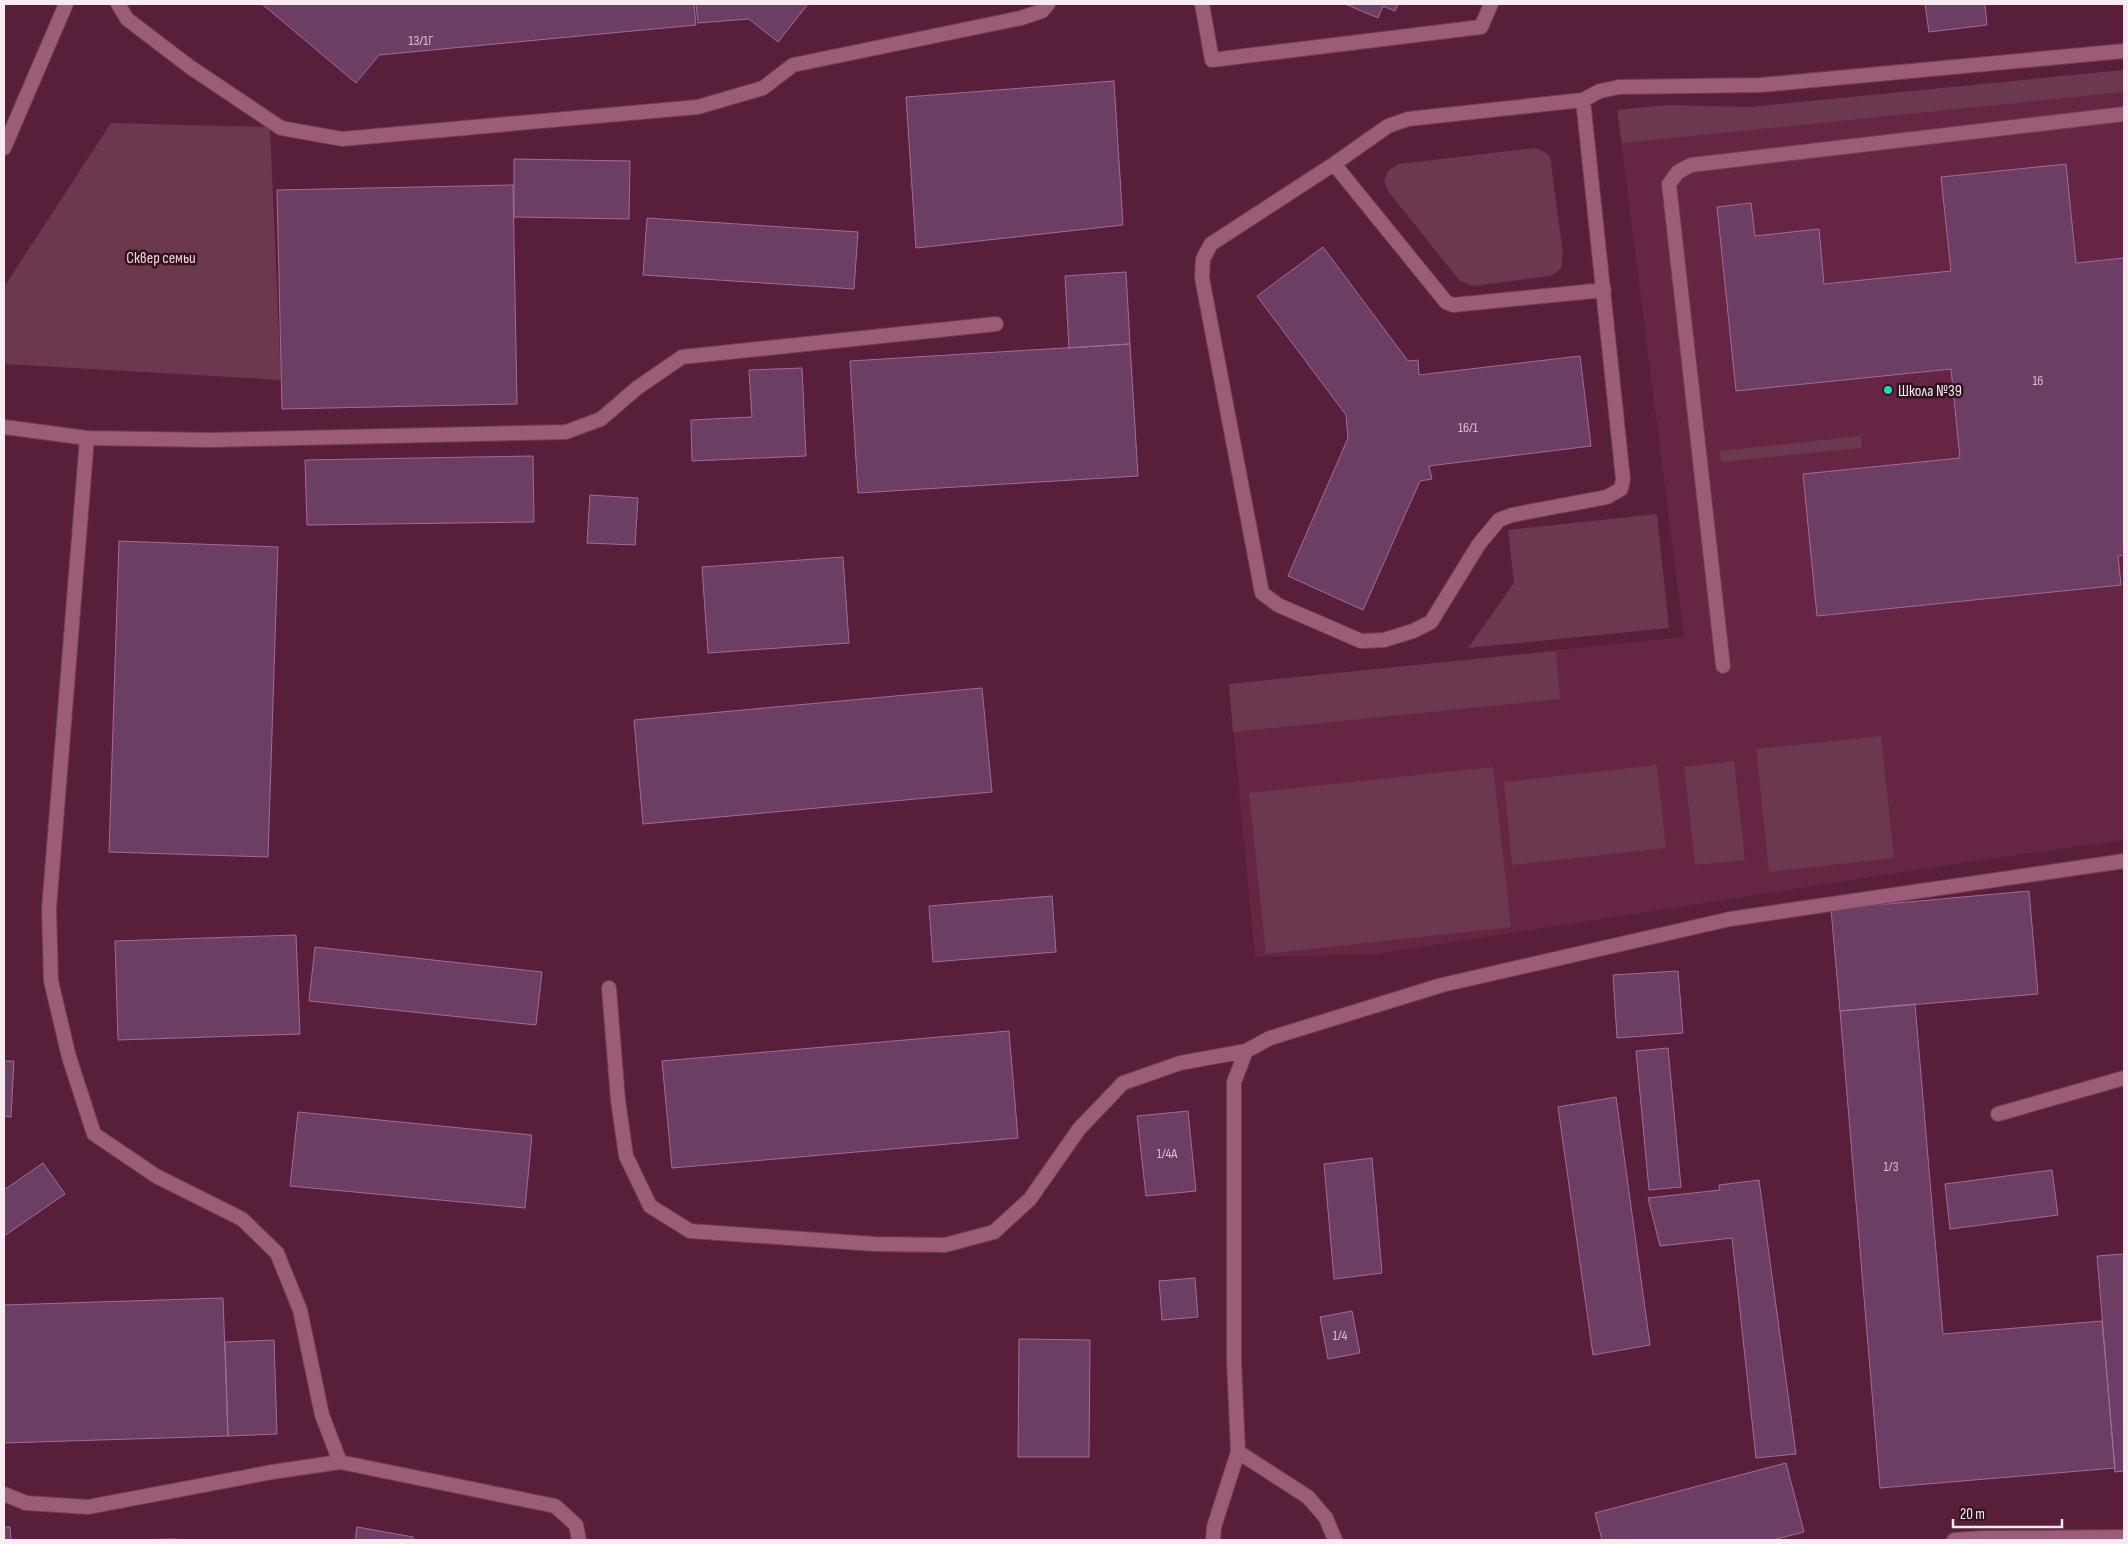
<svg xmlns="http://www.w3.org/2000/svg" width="2128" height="1544" viewBox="0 0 2128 1544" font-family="'Sofia Sans Condensed',sans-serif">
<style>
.built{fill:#672544}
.green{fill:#6b384e}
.building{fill:#6d3e64;stroke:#a26c98}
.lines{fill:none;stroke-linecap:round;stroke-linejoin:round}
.service-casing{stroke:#6d3f57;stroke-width:16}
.minor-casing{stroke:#6d3f57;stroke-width:16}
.service{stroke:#9c5b77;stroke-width:14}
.minor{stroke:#9c5b77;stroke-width:14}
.poi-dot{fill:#20d5b0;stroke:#2e141f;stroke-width:2}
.labels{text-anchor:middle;stroke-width:5;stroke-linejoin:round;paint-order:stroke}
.number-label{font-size:14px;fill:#d7c0cd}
.park-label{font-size:16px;fill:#f5cfdd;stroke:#2e141f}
.poi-label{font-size:16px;fill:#faebf0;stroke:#2e141f;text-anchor:start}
</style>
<rect width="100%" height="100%" fill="#581e3a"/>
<path class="built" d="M2124 70V840L1968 862 1376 954 1255 957 1229 684 1684 637 1617 110 1668 105 1750 107Z"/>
<path class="green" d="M2124 70V92L1622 143 1617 110 1668 105 1750 107Z
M111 123 270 127 281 380 4 364V287Z
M1534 148 1541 150 1550 156 1563 254 1561 269 1551 276 1472 286 1459 280 1388 191 1384 181 1388 171 1398 164Z
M1861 436 1862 448 1721 462 1720 451Z
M1657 514 1669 628 1468 648 1514 583 1508 530Z
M1556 651 1560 699 1233 732 1229 684Z
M1881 736 1894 858 1769 872 1756 749Z
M1734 761 1745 860 1695 865 1684 767Z
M1657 765 1666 848 1512 865 1504 782Z
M1493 767 1511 927 1266 954 1249 793Z"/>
<path class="building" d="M262 4H694L696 25 379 55 356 83Z
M696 4H808L778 42 749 19 698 23Z
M1345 4H1398L1395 11 1383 6 1378 18Z
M1925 4H1985L1987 25 1929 32Z
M1114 81 1123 225 916 248 906 97Z
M514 159 630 161 629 219 514 217Z
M2066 164 2076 263 2124 258V555L2118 556 2121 585 1817 616 1803 474 1960 458 1951 369 1736 391 1717 207 1751 203 1755 236 1819 229 1824 284 1951 271 1941 177Z
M513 185 517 404 282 409 277 190Z
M647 218 858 232 854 289 643 275Z
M1323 247 1408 361 1418 360 1419 375 1580 356 1591 446 1429 466 1432 479 1420 481 1363 610 1288 576 1348 438 1346 415 1257 296Z
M1126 272 1130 344 1069 348 1065 276Z
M1130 344 1138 476 858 493 850 361Z
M802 368 806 456 692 461 691 420 752 417 749 370Z
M533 456 534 522 307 525 305 460Z
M590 495 638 498 635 545 587 543Z
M119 541 278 547 268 857 109 852Z
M843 557 849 643 708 653 702 567Z
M982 688 992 792 643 824 634 720Z
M2029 891 2038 994 1840 1011 1831 909Z
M1052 896 1056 952 933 962 929 906Z
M296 935 300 1034 118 1040 115 941Z
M315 947 542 972 536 1025 309 1001Z
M1678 971 1683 1033 1617 1038 1613 975Z
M1915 1004 1943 1334 2102 1321 2115 1468 1880 1488 1840 1011Z
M1009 1031 1018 1138 672 1168 662 1061Z
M1668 1048 1681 1187 1649 1190 1636 1051Z
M4 1061H14L11 1117 4 1116Z
M1616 1097 1650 1345 1593 1355 1558 1107Z
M1188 1111 1196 1191 1146 1196 1137 1116Z
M298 1112 532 1135 525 1208 290 1186Z
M1372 1158 1382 1273 1334 1279 1324 1164Z
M43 1163 65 1194 4 1236V1190Z
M2052 1170 2058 1215 1950 1229 1945 1184Z
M1759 1180 1796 1454 1756 1458 1732 1238 1660 1246 1648 1198 1720 1190 1719 1185Z
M2124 1254V1471L2115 1472 2097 1256Z
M1195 1278 1198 1317 1162 1320 1159 1281Z
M223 1298 228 1436 4 1443V1305Z
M1352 1311 1360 1353 1328 1359 1320 1317Z
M1019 1339 1090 1340 1089 1457H1018Z
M274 1340 277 1434 228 1436 225 1342Z
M1786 1463 1804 1532 1773 1540H1602L1595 1513Z
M4 1527H10L11 1540H4Z
M357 1527 413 1537V1540H355Z
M177 1539V1540H129Z"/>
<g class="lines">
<defs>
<path id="service" d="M118 4 127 19 190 67 281 128 342 139 698 107 763 88 793 65 1021 18 1042 11 1048 4
M1202 4 1212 60 1481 27 1491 4
M4 148 66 4
M1334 164 1211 244 1203 259 1202 278 1262 593 1278 605 1361 641 1384 640 1413 631 1431 622 1479 544 1499 520 1512 515 1607 497 1621 489 1623 479 1583 100
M1604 290 1453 305 1446 302 1334 164 1388 126 1408 119 1583 100 1600 91 1619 87 1761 85 2124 51
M87 438 49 909 51 981 69 1057 94 1134 156 1176 242 1219 277 1253 300 1310 322 1415 340 1462 555 1506 576 1525 579 1540
M1723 666 1669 184 1678 172 1691 165 2124 114
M609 988 618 1100 626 1156 650 1206 690 1231 874 1244 945 1245 994 1232 1030 1199 1079 1129 1123 1083 1180 1063 1246 1051
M1998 1114 2124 1078
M1238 1452 1308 1497 1326 1518 1335 1540
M4 1494 26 1503 88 1507 272 1472 340 1462
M1213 1540 1214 1527 1238 1452 1234 1361V1082L1246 1051 1270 1038 1442 985 1730 919 2124 861
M1954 1540 1983 1538 2124 1537"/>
<path id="minor" d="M4 427 87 438 210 440 566 432 601 419 637 388 682 357 996 324"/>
</defs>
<use href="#service" class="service-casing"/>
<use href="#minor" class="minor-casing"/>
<use href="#service" class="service"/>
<use href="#minor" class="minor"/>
</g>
<circle class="poi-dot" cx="1888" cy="390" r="5"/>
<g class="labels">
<g class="number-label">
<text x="421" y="45">13/1Г</text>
<text x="2038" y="385">16</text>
<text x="1468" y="432">16/1</text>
<text x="1167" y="1158">1/4А</text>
<text x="1891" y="1171">1/3</text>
<text x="1340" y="1340">1/4</text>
</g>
<g class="park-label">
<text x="161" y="263">Сквер семьи</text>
</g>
<g class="poi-label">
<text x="1898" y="396">Школа №39</text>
</g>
</g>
<rect width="2128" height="1544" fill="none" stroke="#faebf0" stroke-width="10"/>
<path d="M1953 1519v8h109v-8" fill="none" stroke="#faebf0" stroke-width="2.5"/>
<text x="1960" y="1519" font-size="15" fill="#faebf0" stroke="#2e141f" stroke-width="4" paint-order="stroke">20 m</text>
</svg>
